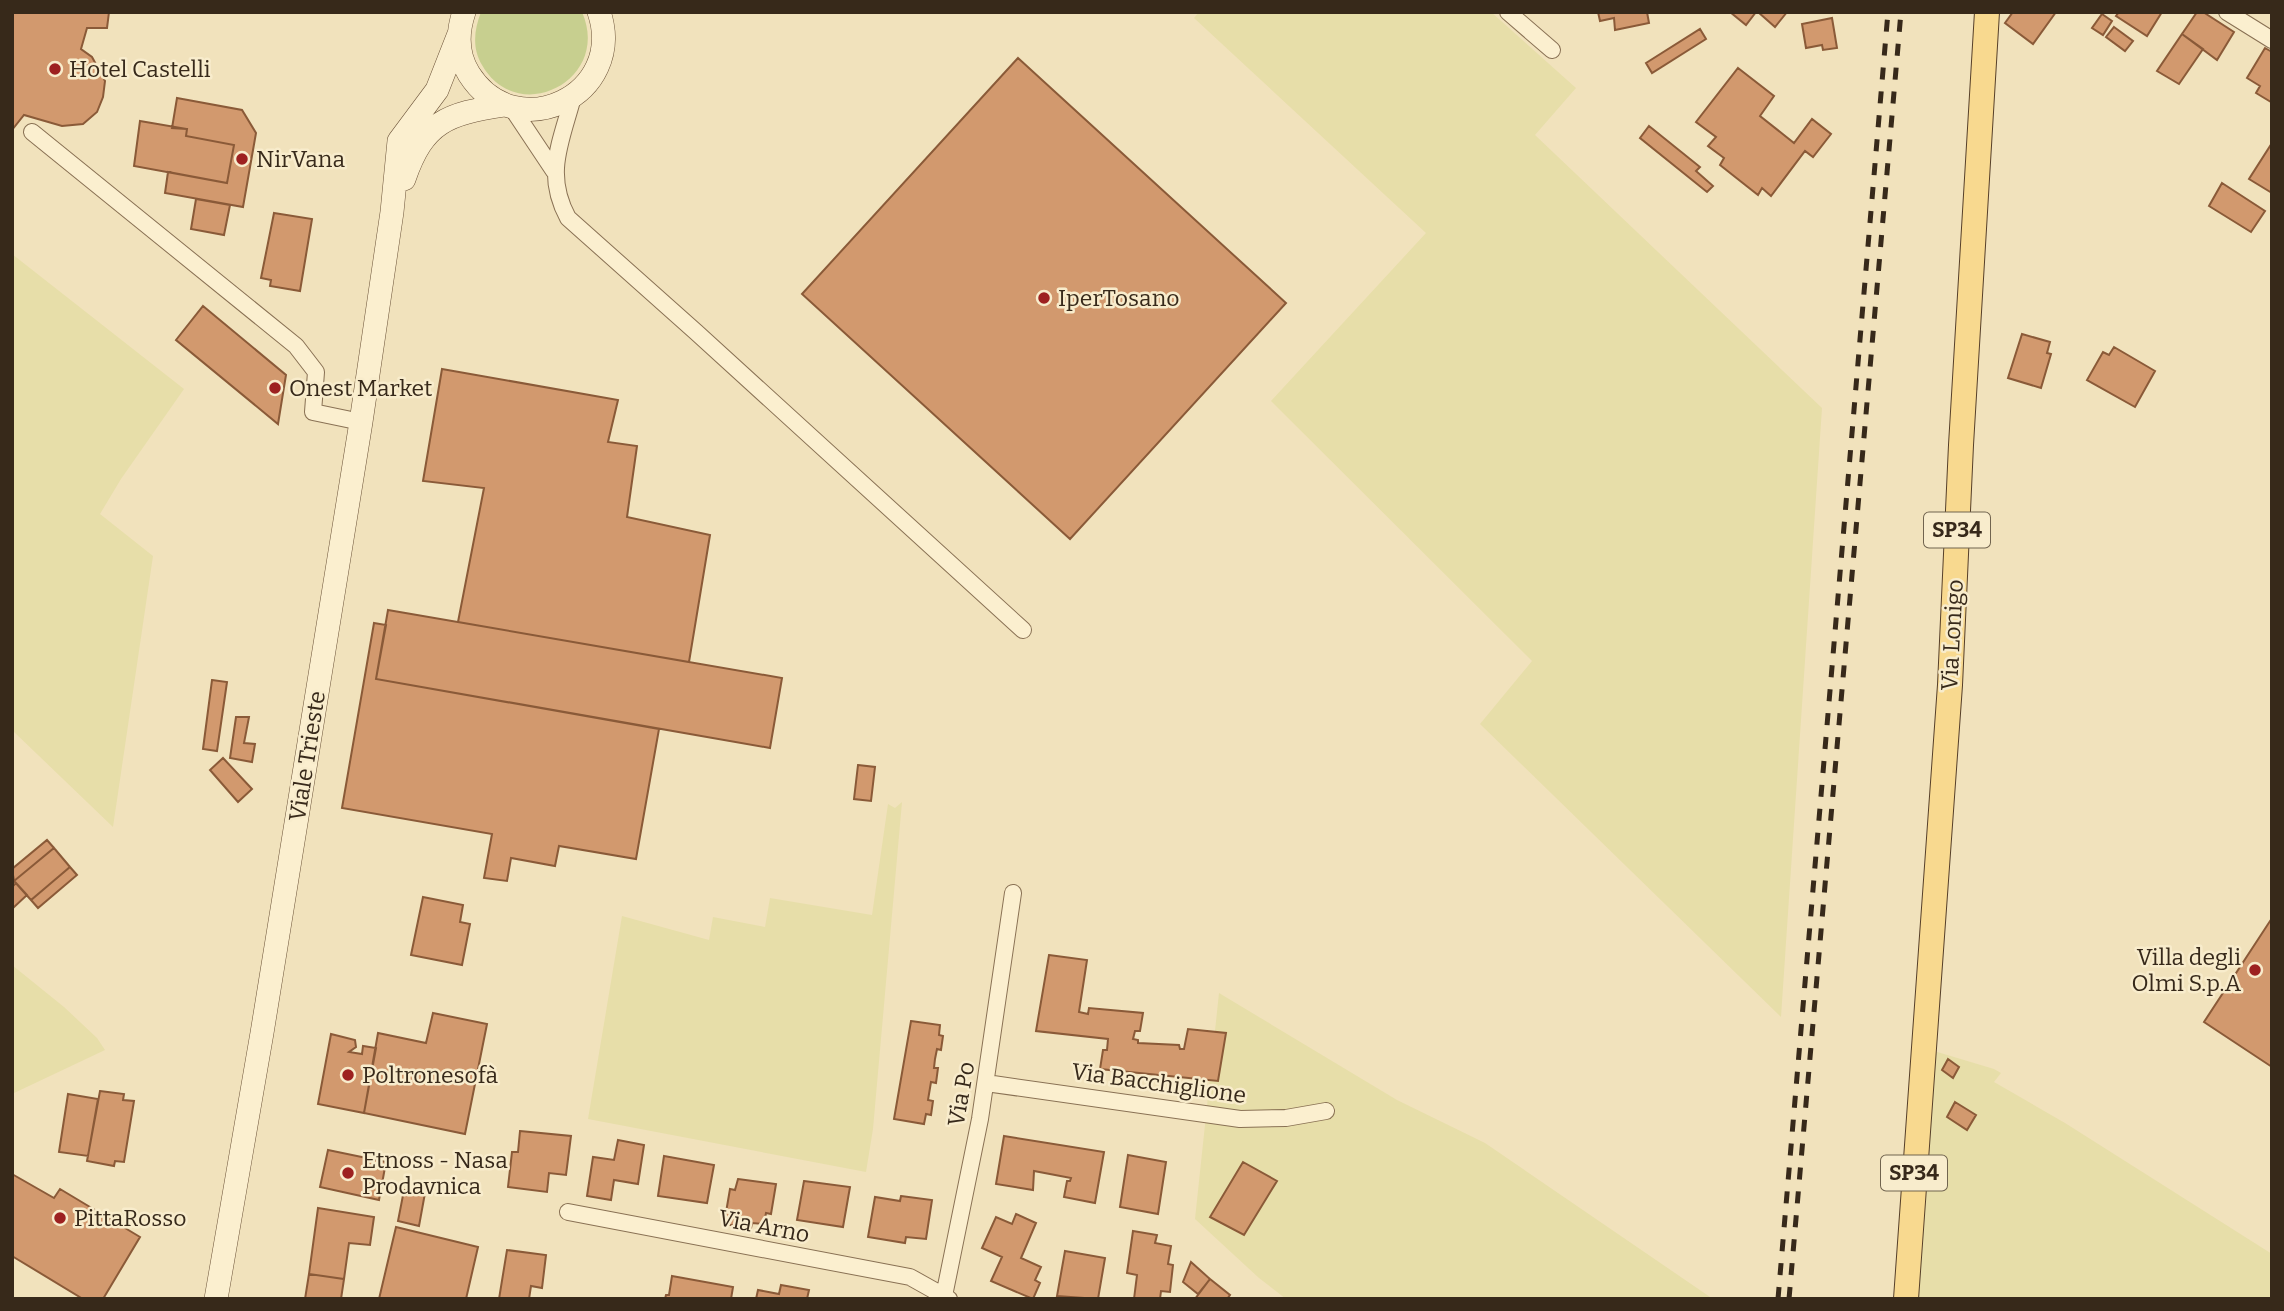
<svg xmlns="http://www.w3.org/2000/svg" width="2284" height="1311" viewBox="0 0 2284 1311" font-family="Bitter,serif">
<style>
.farmland{fill:#e7dea9}
.green{fill:#c7cf8f}
.building{fill:#d2996e;stroke:#8a5a38;stroke-width:2}
.lines{fill:none;stroke-linecap:round;stroke-linejoin:round}
.street-casing{stroke:#897154;stroke-width:18}
.secondary-casing{stroke:#6b5238;stroke-width:24}
.primary-casing{stroke:#563f29;stroke-width:26}
.street{stroke:#fbefcf;stroke-width:16}
.secondary{stroke:#fbefcf;stroke-width:23}
.primary{stroke:#f8d98f;stroke-width:24}
.rail{stroke:#37291a;stroke-width:5;stroke-dasharray:12 12;stroke-linecap:butt}
.poi-dot{fill:#9d2120;stroke:#f8eccc;stroke-width:2.5}
.labels{text-anchor:middle;stroke-width:5;stroke-linejoin:round;paint-order:stroke}
.shield{fill:#f8eccc;stroke:#71644f;stroke-width:2}
.shield-label{font-size:21px;font-weight:bold;fill:#37291a}
.poi-label{font-size:23px;fill:#37291a;stroke:#f8eccc;text-anchor:start}
.street-label{font-size:23px;fill:#37291a;stroke:#f8eccc}
</style>
<rect width="100%" height="100%" fill="#f1e2bc"/>
<path class="farmland" d="M1199 12H1491L1576 88 1535 135 1822 408 1781 1017 1480 724 1532 661 1271 401 1426 233 1194 18Z
M12 254 184 389 121 479 100 514 153 556 113 827 12 730Z
M902 802 873 1129 866 1172 588 1119 622 916 709 940 713 917 765 927 770 898 872 915 888 804 895 808Z
M12 965 64 1007 97 1038 105 1050 12 1094Z
M1219 993 1397 1100 1485 1143 1713 1299H1286L1259 1278 1195 1219Z
M1934 1051 1994 1069 2001 1073 1994 1082 2065 1123 2272 1254V1299H1916Z"/>
<path class="green" d="M481 12H582C612 80 518 128 482 65 472 48 474 30 481 12Z"/>
<path class="building" d="M12 12H109L107 28H87L81 49 92 57 105 81 103 97 97 112 83 124 62 126 24 115 12 130Z
M1598 12H1647L1649 23 1615 30 1614 18 1600 21Z
M1730 12H1756L1746 25Z
M1758 12H1787L1775 27Z
M2013 12H2056L2033 44 2005 23Z
M2119 12H2162L2147 36 2116 16Z
M2197 12H2203L2234 32 2217 60 2182 34Z
M2102 14 2112 21 2103 35 2092 28Z
M1832 18 1837 48 1823 50 1822 45 1806 48 1802 24Z
M2114 27 2133 41 2125 51 2106 37Z
M1700 29 1706 39 1652 73 1646 63Z
M2182 34 2203 49 2179 84 2157 71Z
M2265 48 2272 52 2271 102 2256 93 2260 86 2247 78Z
M1018 58 1286 303 1070 539 802 294Z
M1738 68 1774 96 1760 116 1794 143 1812 119 1831 134 1813 157 1805 151 1771 196 1762 188 1758 195 1720 165 1724 158 1708 146 1716 137 1696 122Z
M177 98 242 110 256 133 243 207 165 193 168 172 227 183 234 145 186 136 187 129 172 128Z
M140 121 187 129 186 136 234 145 227 183 134 166Z
M1649 126 1700 167 1696 171 1713 186 1707 192 1640 138Z
M2272 143V193L2249 179Z
M2222 183 2265 211 2251 232 2209 206Z
M196 199 230 205 224 235 191 229Z
M274 213 312 219 300 291 270 286 271 280 261 278Z
M203 306 286 375 278 424 176 340Z
M2022 334 2050 342 2047 353 2051 354 2041 388 2008 378Z
M2114 347 2155 371 2135 407 2087 380 2103 352 2109 355Z
M442 369 618 400 608 442 637 446 627 517 710 535 689 662 458 622 484 488 423 481Z
M388 610 782 678 770 748 376 679Z
M374 623 386 625 376 679 659 729 636 859 559 846 555 866 511 858 507 881 484 878 492 834 342 808Z
M212 680 227 682 217 751 203 749Z
M236 717H249L244 743 255 744 252 762 230 758Z
M223 758 252 789 238 802 210 770Z
M858 765 875 767 871 801 854 799Z
M47 840 54 848 14 881 12 869Z
M54 848 70 867 31 900 14 881Z
M70 867 77 875 38 908 31 900Z
M16 883 27 895 12 909V887Z
M423 897 463 905 460 922 470 924 462 965 411 955Z
M2272 918V1067L2204 1022Z
M1049 955 1087 960 1079 1012 1088 1014 1089 1008 1143 1013 1140 1031H1135L1133 1039 1138 1040V1043L1179 1045 1180 1049H1184L1188 1029 1226 1033 1218 1081 1100 1069 1103 1050H1107L1108 1039 1036 1031Z
M433 1013 487 1024 465 1134 364 1113 378 1033 426 1043Z
M911 1021 940 1025 939 1035 943 1036 941 1050 937 1049 935 1059 934 1068H938L936 1083 931 1082 928 1100 933 1101 931 1115 926 1114 924 1124 894 1119Z
M331 1034 355 1040 356 1047 349 1052 362 1054 363 1046 376 1048 364 1113 318 1104Z
M1948 1059 1959 1067 1953 1078 1942 1070Z
M100 1091 124 1094 123 1100 134 1101 124 1162 115 1161 114 1166 87 1161Z
M68 1094 98 1099 88 1156 59 1152Z
M1955 1102 1976 1115 1967 1130 1947 1117Z
M520 1131 571 1136 566 1175 549 1173 547 1192 508 1187 512 1152H518Z
M1004 1136 1104 1152 1095 1203 1064 1197 1067 1181H1070L1071 1178 1034 1171 1033 1190 996 1184Z
M618 1140 644 1145 638 1184 614 1180 611 1200 587 1196 593 1157 614 1160Z
M328 1150 386 1162 379 1200 320 1187Z
M1128 1155 1166 1162 1158 1214 1120 1207Z
M664 1156 714 1165 707 1203 658 1196Z
M1243 1162 1277 1181 1244 1235 1210 1217Z
M12 1174 54 1198 60 1189 140 1237 103 1299H83L12 1256Z
M738 1179 776 1184 771 1214 766 1213 764 1224 752 1223 751 1228 724 1224 730 1189 735 1190Z
M804 1181 850 1187 843 1227 797 1220Z
M404 1190 425 1193 419 1226 398 1221Z
M901 1196 932 1200 926 1239 906 1237 905 1243 868 1237 875 1197 900 1201Z
M318 1208 374 1217 370 1245 349 1243 344 1279 309 1274Z
M1016 1214 1036 1223 1021 1258 1041 1267 1035 1280 1040 1283 1033 1299 991 1281 1002 1257 982 1248 996 1217 1012 1224Z
M396 1227 478 1247 466 1299H379Z
M1133 1231 1157 1235 1155 1243 1171 1246 1168 1264 1173 1265 1170 1292 1161 1291 1160 1299H1134L1137 1275 1127 1273Z
M507 1250 546 1255 542 1288 531 1286 529 1299H499Z
M1065 1251 1105 1258 1098 1299 1057 1296Z
M1191 1262 1210 1279 1198 1294 1183 1282Z
M309 1274 344 1279 341 1299H305Z
M672 1276 733 1287 731 1299H665L666 1295H669Z
M1210 1279 1230 1295 1227 1299H1195Z
M781 1285 809 1290 807 1299H756L758 1290 779 1294Z"/>
<g class="lines">
<defs>
<path id="street" d="M1508 12 1552 50
M2227 12 2272 40
M573 97C561 142 544 174 568 218L696 332 1023 630
M512 108 554 171
M32 132 296 346 316 372 313 412 361 422
M986 1083 1240 1119 1286 1118 1326 1111
M568 1212 910 1277 944 1296V1299
M949 1299 944 1296 980 1119 1013 893"/>
<path id="secondary" d="M464 12C457 33 457 55 469 74 516 148 627 95 599 12
M404 179C424 121 447 114 505 105
M216 1299 262 1033 361 422 392 212 399 141 437 90 459 34"/>
<path id="primary" d="M1906 1299 1950 685 1961 445 1987 12"/>
</defs>
<use href="#street" class="street-casing"/>
<use href="#secondary" class="secondary-casing"/>
<use href="#primary" class="primary-casing"/>
<use href="#street" class="street"/>
<use href="#secondary" class="secondary"/>
<use href="#primary" class="primary"/>
<path class="rail" d="M1778 1299 1888 12
M1789 1299 1901 12"/>
</g>
<g class="poi-dot">
<circle cx="55" cy="69" r="7"/>
<circle cx="242" cy="159" r="7"/>
<circle cx="1044" cy="298" r="7"/>
<circle cx="275" cy="388" r="7"/>
<circle cx="2255" cy="970" r="7"/>
<circle cx="348" cy="1075" r="7"/>
<circle cx="348" cy="1173" r="7"/>
<circle cx="60" cy="1218" r="7"/>
</g>
<g class="labels">
<g class="shield">
<rect x="1924" y="512.5" width="66" height="35" rx="5"/>
<rect x="1881" y="1155.5" width="66" height="35" rx="5"/>
</g>
<g class="shield-label">
<text x="1957" y="537">SP34</text>
<text x="1914" y="1180">SP34</text>
</g>
<g class="poi-label">
<text x="69" y="77">Hotel Castelli</text>
<text x="256" y="167">NirVana</text>
<text x="1058" y="306">IperTosano</text>
<text x="289" y="396">Onest Market</text>
<text x="2241" y="965" text-anchor="end">Villa degli<tspan x="2241" dy="26">Olmi S.p.A</tspan></text>
<text x="362" y="1083">Poltronesofà</text>
<text x="362" y="1168">Etnoss - Nasa<tspan x="362" dy="26">Prodavnica</tspan></text>
<text x="74" y="1226">PittaRosso</text>
</g>
<g class="street-label">
<text transform="translate(1952 635) rotate(-87)" y="8">Via Lonigo</text>
<text transform="translate(307 756) rotate(-81)" y="8">Viale Trieste</text>
<text transform="translate(1159 1083) rotate(8)" y="8">Via Bacchiglione</text>
<text transform="translate(961 1094) rotate(-80)" y="8">Via Po</text>
<text transform="translate(764 1226) rotate(11)" y="8">Via Arno</text>
</g>
</g>
<rect width="2284" height="1311" fill="none" stroke="#37291a" stroke-width="28"/>
</svg>
